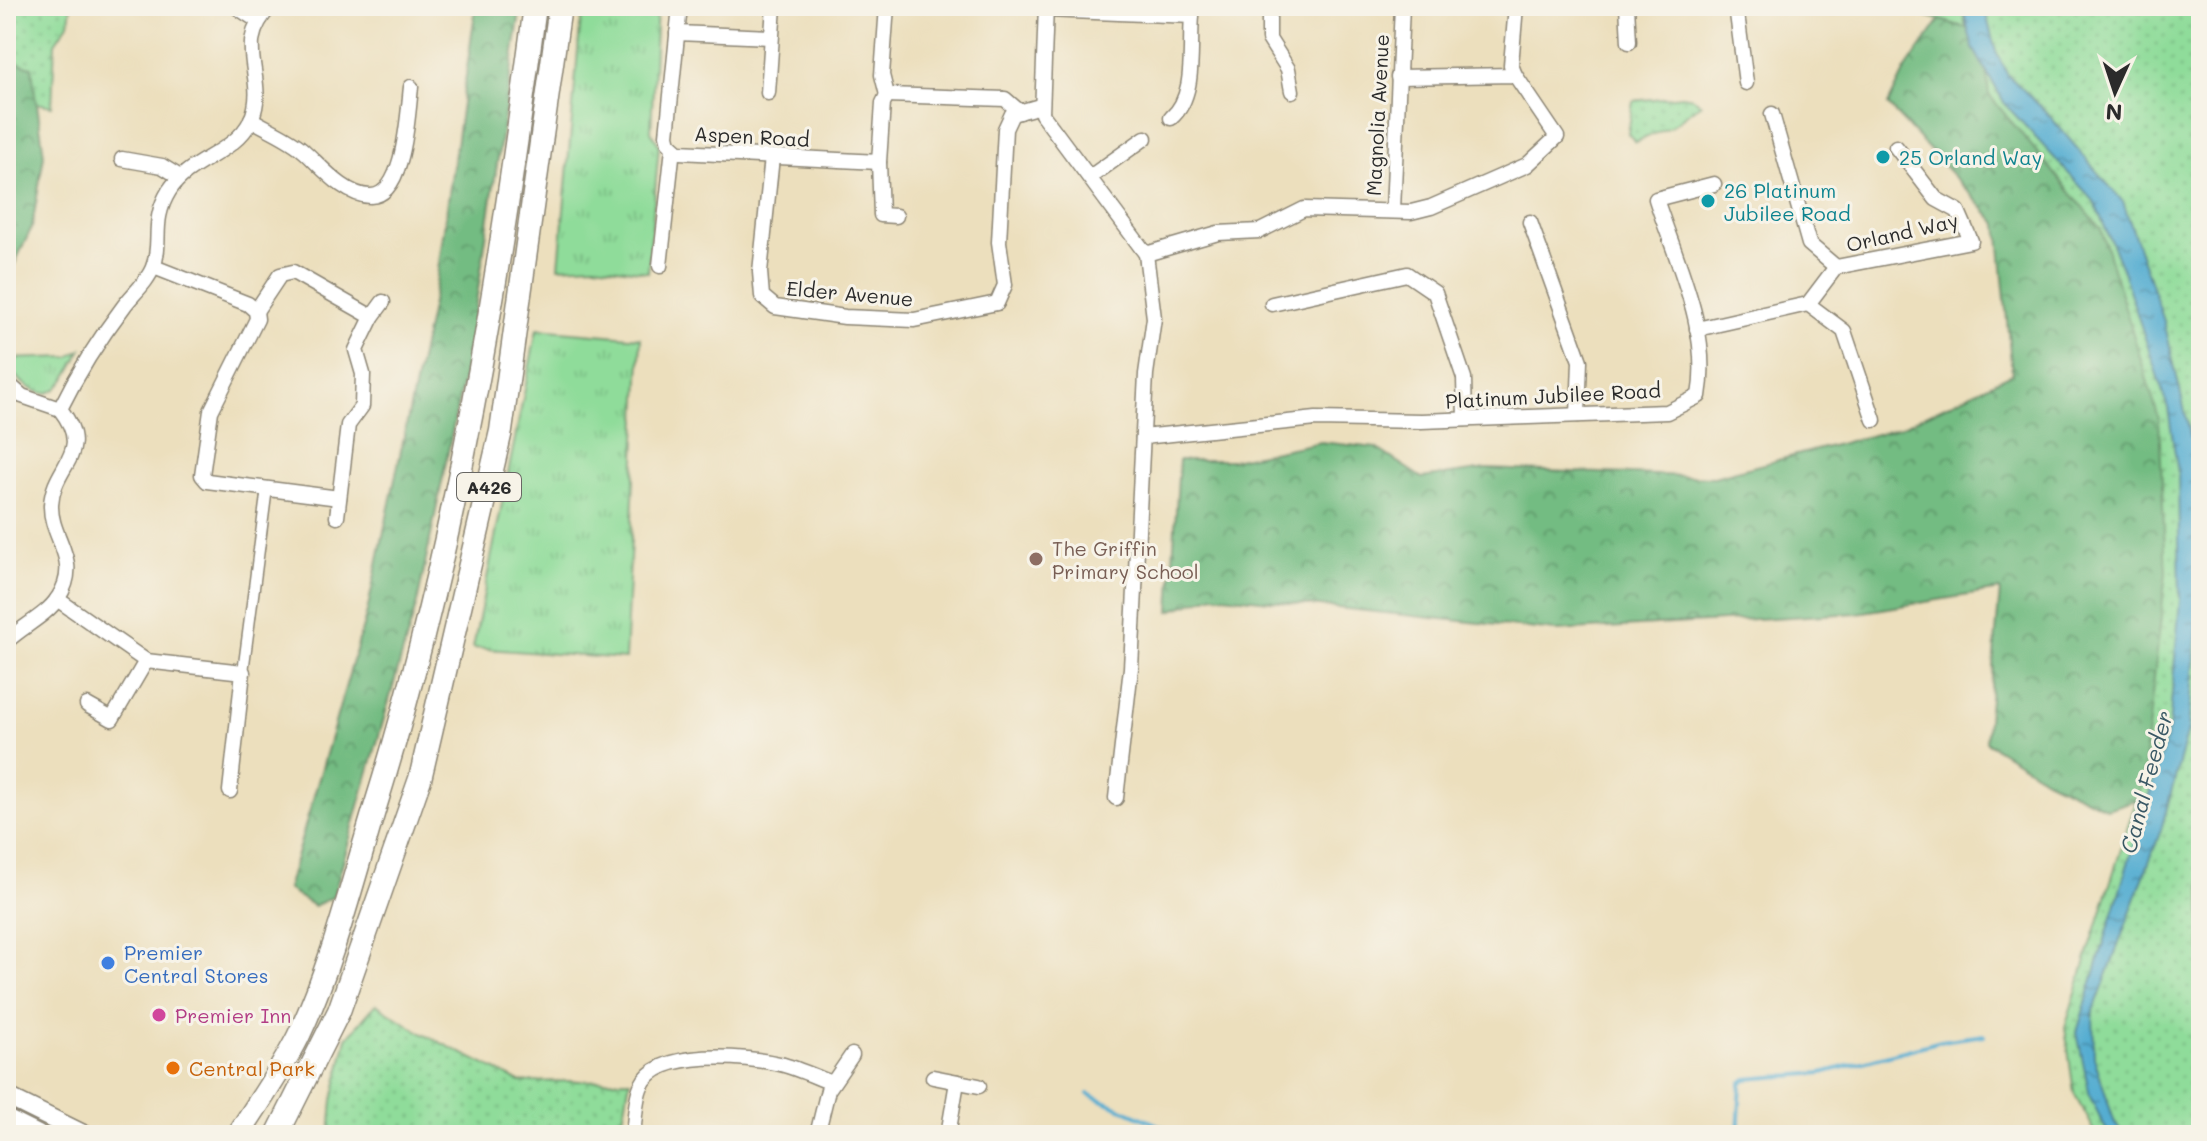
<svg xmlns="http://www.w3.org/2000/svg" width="2207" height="1141" font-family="Mali,sans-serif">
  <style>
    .grass { fill: url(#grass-tufts); stroke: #5d8462; stroke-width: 2 }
    .forest { fill: url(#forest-crowns); stroke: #4f7456; stroke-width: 2 }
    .park { fill: url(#park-dots); stroke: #5d8462; stroke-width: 2 }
    .water { fill: url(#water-ripples); stroke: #406c7e; stroke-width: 2 }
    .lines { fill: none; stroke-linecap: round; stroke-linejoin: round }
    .stream { stroke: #54add1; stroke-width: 4 }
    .pedestrian-casing { stroke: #8c8574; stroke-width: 13 }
    .minor-casing { stroke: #8c8574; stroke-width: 17 }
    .tertiary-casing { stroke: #8c8574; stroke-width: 21 }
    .trunk-casing { stroke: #8c8574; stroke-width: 25 }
    .pedestrian { stroke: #fff; stroke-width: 10 }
    .minor { stroke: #fff; stroke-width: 14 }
    .tertiary { stroke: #fff; stroke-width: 18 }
    .trunk { stroke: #fff; stroke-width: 22 }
    .culture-dot { fill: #0f9aa8; stroke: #f7f3e8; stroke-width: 3 }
    .education-dot { fill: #8d6e63; stroke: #f7f3e8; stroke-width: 3 }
    .shop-dot { fill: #3f7fe0; stroke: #f7f3e8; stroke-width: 3 }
    .hotel-dot { fill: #d1479c; stroke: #f7f3e8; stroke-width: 3 }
    .food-dot { fill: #e8710a; stroke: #f7f3e8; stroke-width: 3 }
    .labels { text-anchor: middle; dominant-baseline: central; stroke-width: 6; stroke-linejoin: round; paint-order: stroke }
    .shield { fill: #f7f3e8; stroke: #686764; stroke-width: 2 }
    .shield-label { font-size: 18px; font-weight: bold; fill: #2b2b2b }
    .street-label { font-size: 20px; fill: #2b2b2b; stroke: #f7f3e8 }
    .culture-label { font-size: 20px; fill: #0d838f; stroke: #f7f3e8; text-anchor: start }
    .education-label { font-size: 20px; fill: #785e54; stroke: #f7f3e8; text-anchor: start }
    .shop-label { font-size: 20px; fill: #366cbe; stroke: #f7f3e8; text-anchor: start }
    .hotel-label { font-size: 20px; fill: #b23c85; stroke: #f7f3e8; text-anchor: start }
    .food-label { font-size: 20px; fill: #c56008; stroke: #f7f3e8; text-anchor: start }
    .water-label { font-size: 22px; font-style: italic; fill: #395865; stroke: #f7f3e8 }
  </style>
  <defs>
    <pattern id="grass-tufts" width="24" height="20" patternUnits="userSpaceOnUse" patternTransform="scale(2)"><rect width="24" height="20" fill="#8fdc9a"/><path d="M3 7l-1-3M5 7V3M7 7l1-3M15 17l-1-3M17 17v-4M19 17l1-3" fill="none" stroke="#7cbd85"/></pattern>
    <pattern id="forest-crowns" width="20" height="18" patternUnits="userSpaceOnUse" patternTransform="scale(2)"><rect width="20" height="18" fill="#73bc82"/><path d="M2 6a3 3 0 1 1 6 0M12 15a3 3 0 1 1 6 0" fill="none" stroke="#5f996b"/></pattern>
    <pattern id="park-dots" width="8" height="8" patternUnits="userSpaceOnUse" patternTransform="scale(2)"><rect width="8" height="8" fill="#8fdc9a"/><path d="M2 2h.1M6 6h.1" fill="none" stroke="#7cbd85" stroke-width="1.8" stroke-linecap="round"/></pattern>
    <pattern id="water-ripples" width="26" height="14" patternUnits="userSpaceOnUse" patternTransform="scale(2)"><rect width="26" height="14" fill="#54add1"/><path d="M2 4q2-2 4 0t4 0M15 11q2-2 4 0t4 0" fill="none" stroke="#468daa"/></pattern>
  </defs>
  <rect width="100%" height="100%" fill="#f7f3e8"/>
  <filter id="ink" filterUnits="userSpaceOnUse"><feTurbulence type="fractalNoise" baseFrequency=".0125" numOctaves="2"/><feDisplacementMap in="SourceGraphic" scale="16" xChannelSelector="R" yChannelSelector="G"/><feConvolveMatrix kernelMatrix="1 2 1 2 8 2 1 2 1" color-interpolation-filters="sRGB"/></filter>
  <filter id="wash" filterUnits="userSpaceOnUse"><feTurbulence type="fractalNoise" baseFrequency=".006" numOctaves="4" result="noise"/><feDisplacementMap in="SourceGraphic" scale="32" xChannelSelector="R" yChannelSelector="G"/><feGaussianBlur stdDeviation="1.8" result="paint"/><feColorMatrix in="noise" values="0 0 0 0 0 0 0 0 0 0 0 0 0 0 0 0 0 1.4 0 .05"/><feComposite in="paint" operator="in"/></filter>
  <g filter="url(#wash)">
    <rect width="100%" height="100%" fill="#ecdfbd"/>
    <g class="grass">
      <polygon points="585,6 657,6 651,131 659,145 648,272 595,265 559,267 580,27"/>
      <polygon points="1894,6 1962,6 1966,28"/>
      <polygon points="537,329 641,338 625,659 473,648"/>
      <path d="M81,350C59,397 45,410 6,366V359L69,357Z"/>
    </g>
    <g class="forest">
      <polygon points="476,6 521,6 469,349 418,599 333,897 314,906 287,889 367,612 436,284"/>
      <polygon points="1940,20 2013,42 2201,115 2201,602 2165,791 2107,809 2046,779 1986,742 2000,590 1857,613 1556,631 1214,595 1170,611 1179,460 1232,460 1321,442 1376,448 1422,478 1486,469 1714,477 1899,428 2012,374 1998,224 1888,105 1905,70"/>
      <polygon points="6,59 32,67 44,155 32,227 6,282"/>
    </g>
    <g class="park">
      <polygon points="6,6 71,6 69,22 55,43 52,106 36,103 32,67 6,59"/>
      <polygon points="1973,6 2201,6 2201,1135 2097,1135 2074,1093 2065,1027 2142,782 2166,573 2159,419 2101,229 1989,95 1983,41"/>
      <polygon points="1682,96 1694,98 1701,104 1670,127 1636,142 1628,134 1633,101"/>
      <polygon points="376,1004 421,1033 520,1082 630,1080 620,1135 330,1135 333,1100 347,1038"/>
    </g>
    <polygon class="water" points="1962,6 1984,6 1996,52 2007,74 2047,113 2123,202 2164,321 2197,464 2200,595 2188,730 2161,830 2093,1013 2094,1057 2115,1124 2125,1135 2109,1135 2090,1097 2077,1032 2169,728 2180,599 2178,473 2168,408 2122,268 2094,201 2005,104 1973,48"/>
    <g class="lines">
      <g class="stream">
        <polyline points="1088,1094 1163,1127 1191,1135"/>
        <polyline points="1738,1135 1741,1083 1746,1079 1822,1073 1941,1041 1984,1035"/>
      </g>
    </g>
  </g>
  <g filter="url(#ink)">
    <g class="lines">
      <g class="pedestrian-casing">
        <polyline id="pedestrian" points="243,672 267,488"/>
      </g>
      <g class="minor-casing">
        <g id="minor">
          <polyline points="235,6 258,21"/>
          <polyline points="680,6 667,135 669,143 679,152 879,162 883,103 887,95"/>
          <polyline points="1046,6 1042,114 1146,254 1154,318 1146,374 1131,668 1116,798"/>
          <polyline points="1269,6 1269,39 1288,69 1292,91"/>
          <polyline points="1627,6 1629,42"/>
          <polyline points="1736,6 1746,83"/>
          <path d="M1046,10L1192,16C1189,49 1197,96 1171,118"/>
          <polyline points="677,33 771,37"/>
          <polyline points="1515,75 1511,65 1516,6"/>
          <polyline points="768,93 774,6"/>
          <polyline points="887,95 1005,99 1020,112"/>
          <polyline points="887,95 882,75 887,6"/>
          <polyline points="1772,114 1809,244 1836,267"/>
          <path d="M251,119C267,129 290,138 304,151C321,166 345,196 370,196C405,197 408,111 411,87"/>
          <polyline points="772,157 760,272 762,296 775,307 845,317 914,320 997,303 1005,285 999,242 1005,129 1012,114 1040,106"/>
          <polyline points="122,159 162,166 180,177"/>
          <polyline points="879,162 881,215 896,216"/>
          <polyline points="1090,177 1145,138"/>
          <polyline points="1393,210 1402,6"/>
          <polyline points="1530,222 1580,361 1578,415"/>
          <polyline points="1146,254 1218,233 1260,231 1304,209 1411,212 1431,207 1527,165 1557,137 1515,75 1398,77"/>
          <polyline points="660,266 673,148"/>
          <polyline points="154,267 248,304 256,311 257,319 211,411 202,475 207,481 339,498"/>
          <polyline points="1272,304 1407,274 1435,293 1464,378 1465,419"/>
          <polyline points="1808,304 1844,331 1874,420"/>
          <polyline points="256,311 280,275 293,272 372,317 383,302"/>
          <polyline points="1697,329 1808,304 1836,267 1971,241 1958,211 1936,199 1896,147"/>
          <path d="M6,382L22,396L60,409C95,454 53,464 51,505C50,539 83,560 58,598C46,616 21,627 6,642"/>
          <path d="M60,409C78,372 99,339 124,306C133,294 148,281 153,267C163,242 150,222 169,191C189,159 235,154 251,120C270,77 230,47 271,6"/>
          <path d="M1143,437L1316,419L1421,421L1667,412L1699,396C1711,330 1676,261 1656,199L1714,184"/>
          <polyline points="337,517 348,425 362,406 363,374 356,350 372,317"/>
          <polyline points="57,599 146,661 243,672 230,791"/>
          <polyline points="87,705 112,719 146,661"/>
          <polyline points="933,1077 979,1086"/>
          <path d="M633,1135C635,1120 635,1099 641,1086C659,1047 747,1057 780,1064C797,1068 816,1077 832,1083"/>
          <polyline points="817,1135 828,1090 852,1055"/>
          <polyline points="948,1135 957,1082"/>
        </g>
      </g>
      <g class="tertiary-casing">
        <g id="tertiary">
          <polyline points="6,1096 85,1135"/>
          <polyline points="6,1119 38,1135"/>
        </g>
      </g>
      <g class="trunk-casing">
        <g id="trunk">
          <path d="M238,1135C258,1103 281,1071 298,1037C333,963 353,879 377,801C457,543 500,274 535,6"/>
          <polyline points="277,1135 339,1011 420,779 501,431 560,6"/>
        </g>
      </g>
      <use href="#pedestrian" class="pedestrian"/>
      <use href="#minor" class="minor"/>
      <use href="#tertiary" class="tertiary"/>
      <use href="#trunk" class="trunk"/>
    </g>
  </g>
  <g class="culture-dot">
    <circle cx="1883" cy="157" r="8"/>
    <circle cx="1708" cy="201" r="8"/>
  </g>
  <circle class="education-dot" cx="1036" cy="559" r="8"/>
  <circle class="shop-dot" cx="108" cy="963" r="8"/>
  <circle class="hotel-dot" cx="159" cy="1015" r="8"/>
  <circle class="food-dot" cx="173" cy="1068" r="8"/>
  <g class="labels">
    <rect class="shield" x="457" y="473" width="64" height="28" rx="6"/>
    <g class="shield-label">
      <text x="489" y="487">A426</text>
    </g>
    <g class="street-label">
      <text transform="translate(1377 115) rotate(-87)">Magnolia Avenue</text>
      <text transform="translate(752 136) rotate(3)">Aspen Road</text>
      <text transform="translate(1902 232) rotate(-13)">Orland Way</text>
      <text transform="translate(850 293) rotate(5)">Elder Avenue</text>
      <text transform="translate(1553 395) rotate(-3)">Platinum Jubilee Road</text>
    </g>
    <g class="culture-label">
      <text x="1899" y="157">25 Orland Way</text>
      <text x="1724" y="190">26 Platinum<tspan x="1724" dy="23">Jubilee Road</tspan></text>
    </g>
    <g class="education-label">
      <text x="1052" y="548">The Griffin<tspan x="1052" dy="23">Primary School</tspan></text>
    </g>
    <g class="shop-label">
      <text x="124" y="952">Premier<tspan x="124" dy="23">Central Stores</tspan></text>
    </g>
    <g class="hotel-label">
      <text x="175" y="1015">Premier Inn</text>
    </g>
    <g class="food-label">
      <text x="189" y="1068">Central Park</text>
    </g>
    <g class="water-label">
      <text transform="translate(2146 782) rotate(-75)">Canal Feeder</text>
    </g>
  </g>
  <rect width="2207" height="1141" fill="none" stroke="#f7f3e8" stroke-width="32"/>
  <g transform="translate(2115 92) rotate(183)" stroke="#f7f3e8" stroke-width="6" paint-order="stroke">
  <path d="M0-6L14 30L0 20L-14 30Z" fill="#2b2b2b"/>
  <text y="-12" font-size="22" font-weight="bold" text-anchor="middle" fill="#2b2b2b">N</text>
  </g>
</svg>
